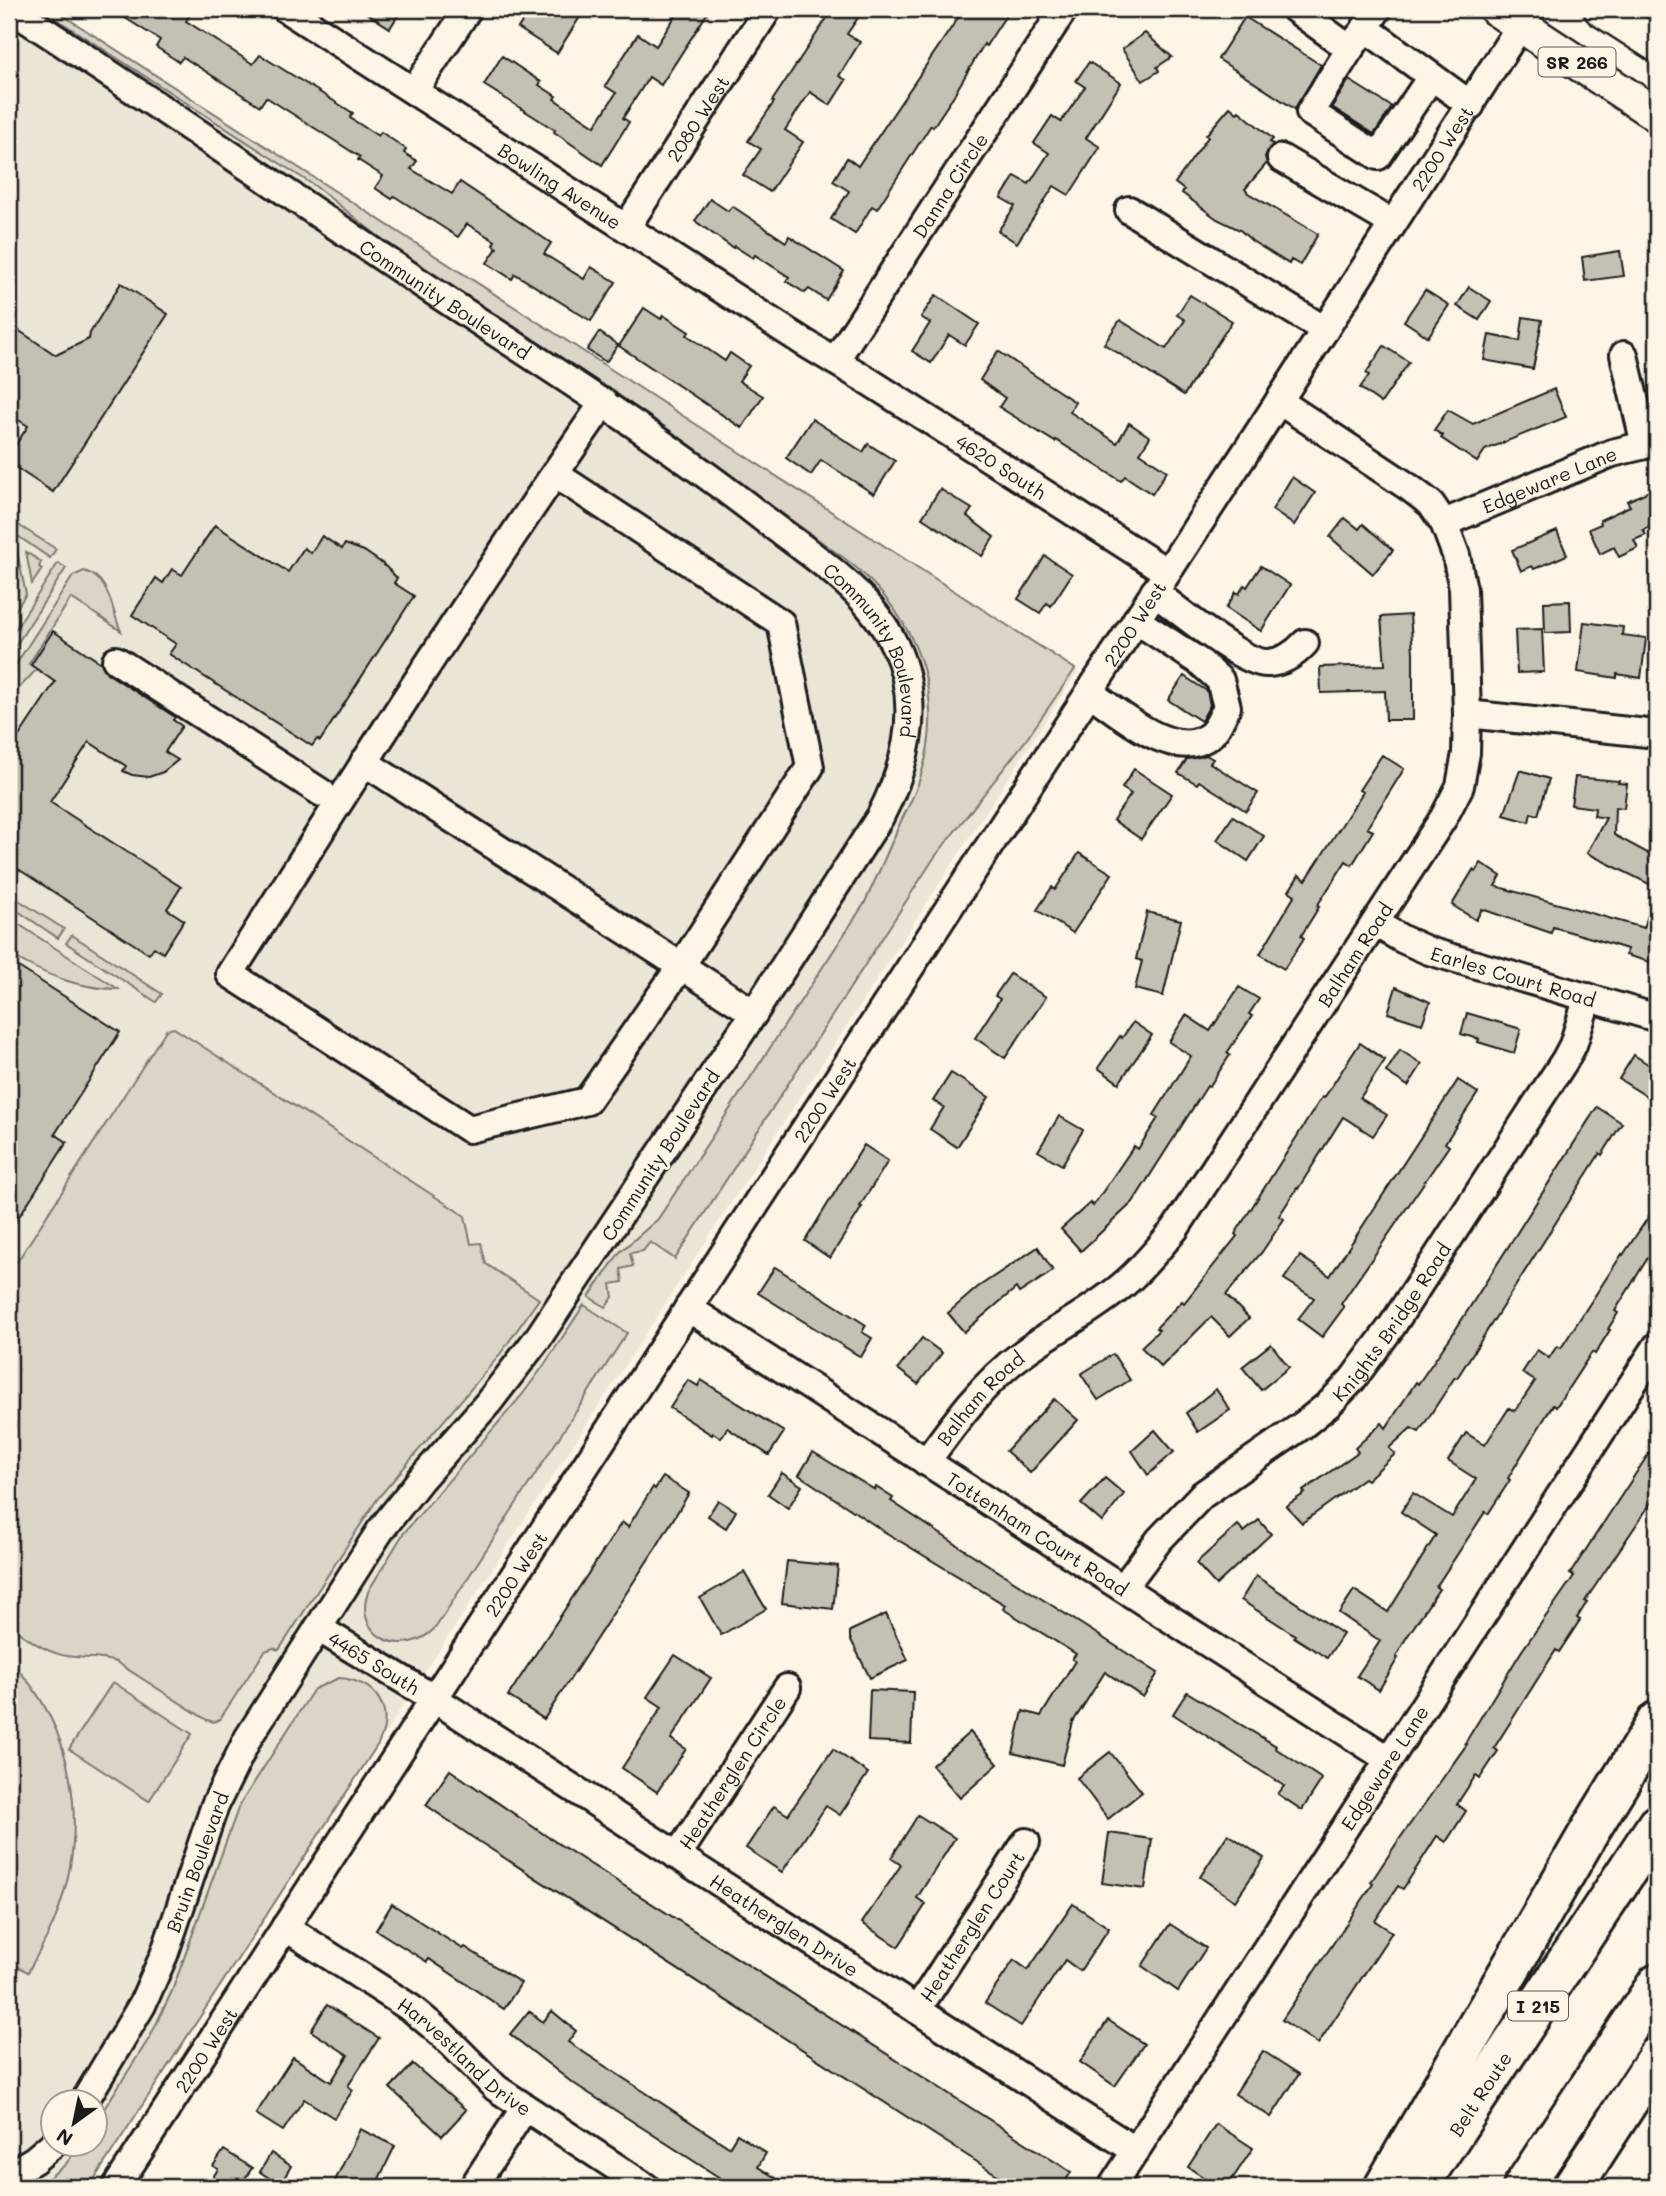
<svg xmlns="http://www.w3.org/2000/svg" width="1666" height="2196" font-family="Mali,sans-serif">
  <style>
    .built { fill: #ebe5d6; fill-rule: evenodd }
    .green { fill: #dbd5c8; stroke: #7c7872; stroke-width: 2 }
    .building { fill: #c4c0b3; stroke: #1c1c1c; stroke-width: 2 }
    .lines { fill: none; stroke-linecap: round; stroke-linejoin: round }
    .minor-casing { stroke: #1c1c1c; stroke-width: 32 }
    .major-casing { stroke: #1c1c1c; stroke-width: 38 }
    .highway-casing { stroke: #1c1c1c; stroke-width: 44 }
    .minor { stroke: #fcf5e5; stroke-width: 26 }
    .major { stroke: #fcf5e5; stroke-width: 33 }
    .highway { stroke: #fcf5e5; stroke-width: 38 }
    .labels { text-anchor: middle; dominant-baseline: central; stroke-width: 6; stroke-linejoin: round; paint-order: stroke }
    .shield { fill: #fcf5e5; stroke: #5f5d58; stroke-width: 2 }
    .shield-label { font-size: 18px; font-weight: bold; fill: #1c1c1c }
    .street-label { font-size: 19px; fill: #1c1c1c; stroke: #fcf5e5 }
  </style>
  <rect width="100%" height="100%" fill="#fcf5e5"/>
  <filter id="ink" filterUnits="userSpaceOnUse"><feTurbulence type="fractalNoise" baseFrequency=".0143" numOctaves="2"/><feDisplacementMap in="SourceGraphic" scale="14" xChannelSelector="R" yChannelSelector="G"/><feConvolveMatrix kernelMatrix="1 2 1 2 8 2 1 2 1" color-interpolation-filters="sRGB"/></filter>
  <g filter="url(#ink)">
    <path class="built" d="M9,9H55L1078,671L89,2187H9ZM52,2102H94V2144H52Z"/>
    <g class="green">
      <path d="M41,9H53L1075,669L1026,740L934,858L675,1259L650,1242L643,1251L630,1253L633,1266L621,1269L623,1282L611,1284L613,1297L606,1307L589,1297L620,1252L658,1219L864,904C877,877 889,849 901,821C908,807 916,793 920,778C948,695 916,618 852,564L616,393L402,255L315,186Z"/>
      <polygon points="9,519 56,549 50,558 9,530"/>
      <polygon points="9,542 16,547 26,594 9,620"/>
      <polygon points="26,552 41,562 39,567 42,569 32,584"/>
      <polygon points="58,563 66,568 9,656 9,639"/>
      <path d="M84,571C111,578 111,610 121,631L71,598L29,664L37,669L9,699V675L73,576Z"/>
      <polygon points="9,894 64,929 58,938 9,905"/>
      <path d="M9,918L118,989C78,989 43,974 9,954Z"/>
      <polygon points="72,935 162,994 156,1002 66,943"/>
      <path d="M174,1028L465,1216L471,1244L481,1243L486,1264L539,1299L498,1357L378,1498L279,1650L273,1648L265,1651L220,1719L214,1722L207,1720L116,1662C100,1656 84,1659 67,1656C45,1653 27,1637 9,1626V1265L17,1262L166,1030Z"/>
      <path d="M584,1305L627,1333L436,1627C404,1662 350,1635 369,1590L403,1534L522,1395L542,1368Z"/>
      <path d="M9,1660C76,1726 89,1828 57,1914C50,1934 38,1953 28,1972L9,1961Z"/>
      <path d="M339,1678C377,1681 395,1710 378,1744L89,2187H37L65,2165L81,2144H94L95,2123L150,2037L172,1991L239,1806L314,1689Z"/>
      <polygon points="113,1682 192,1734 149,1801 69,1749"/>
    </g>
    <g class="building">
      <polygon points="111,9 194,9 186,21 253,64 260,55 353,113 350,118 378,136 381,132 406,149 404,153 417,161 411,169 452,194 460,182 551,243 544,254 584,279 591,267 616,282 591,321 515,274 512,279 487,263 497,248 493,245 495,241 467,224 458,237 394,196 392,199 375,188 383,176 358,160 360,157 266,97 260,106 183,57 179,62 156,47 160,40"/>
      <polygon points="360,9 402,9 390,28"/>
      <polygon points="531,9 585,9 557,53 518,28"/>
      <polygon points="680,9 710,9 661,85 649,77 623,118 629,122 602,165 554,132 555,130 484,85 502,56 541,82 539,85 556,96 554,99 595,126 616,93 605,86 638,34 656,46"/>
      <polygon points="833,9 864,9 847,34 860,42 839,76 846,80 830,105 810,92 785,130 803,142 770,192 743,175 761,149 748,141 774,102 772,101"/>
      <polygon points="964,9 1010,9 986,46 984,44 951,100 933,127 931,125 877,209 872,206 855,234 831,219 849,191 833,181 847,158 858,166"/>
      <polygon points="1245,17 1321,65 1295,109 1218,59"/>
      <polygon points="1145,33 1172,57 1157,67 1159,71 1143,81 1122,49"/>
      <polygon points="1089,62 1121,83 1086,138 1100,147 1069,195 1054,186 1017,243 998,231 1015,206 1001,198 1015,176 1029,184 1049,153 1034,143 1052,116 1061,122 1085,87 1076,81"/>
      <polygon points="1349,80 1392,107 1374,134 1332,107"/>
      <polygon points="1230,107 1237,113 1239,111 1273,139 1270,142 1273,144 1268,150 1265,157 1267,163 1245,189 1248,193 1318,234 1300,265 1291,260 1289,264 1252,241 1240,230 1217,219 1182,193 1184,190 1175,183 1208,137 1206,135"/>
      <polygon points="710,199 728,211 732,206 786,242 789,236 844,271 826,300 809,289 805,293 786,281 789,277 755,255 753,258 734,246 733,248 695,221"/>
      <polygon points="1620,251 1624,276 1585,281 1582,257"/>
      <polygon points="121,283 168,314 53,492 9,463 9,455 28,426 9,414 9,324 56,355 89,339 90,333"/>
      <polygon points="1469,287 1491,301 1479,320 1457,306"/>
      <polygon points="1425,290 1449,305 1428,337 1404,321"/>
      <polygon points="936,295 979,324 965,345 949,335 931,363 912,351 930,323 921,317"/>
      <polygon points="1190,295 1232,321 1184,395 1104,344 1120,320 1166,349 1185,320 1177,315"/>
      <polygon points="644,308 661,319 663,315 689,332 687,335 725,361 730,353 749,366 739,381 763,396 742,428 619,346"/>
      <polygon points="1523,317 1542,320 1533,369 1484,360 1489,335 1520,341"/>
      <polygon points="599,332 618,345 606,362 587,350"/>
      <polygon points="1384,346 1409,362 1381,403 1360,388 1369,375 1366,373"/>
      <polygon points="998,351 1075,402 1070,412 1117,443 1129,423 1150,437 1140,453 1167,471 1152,494 1125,476 1121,481 1056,440 1055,442 999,407 1005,398 980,380"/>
      <polygon points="1554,389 1566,417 1485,450 1477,462 1441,438 1443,436 1434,430 1448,410 1473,424"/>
      <polygon points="812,419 863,452 868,444 895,461 874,494 821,460 811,475 786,458"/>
      <polygon points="1292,477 1315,493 1294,525 1272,510"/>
      <polygon points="940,489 972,509 967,516 994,537 982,556 922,518"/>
      <polygon points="1649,491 1657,509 1657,523 1643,530 1646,535 1634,540 1638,548 1619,557 1614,547 1600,554 1589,529 1601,524 1600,520 1630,506 1627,501"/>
      <polygon points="1345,518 1359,529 1363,524 1393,550 1373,574 1330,537"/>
      <polygon points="215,525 288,572 304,548 311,553 322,536 342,549 345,544 364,551 383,564 397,578 394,583 414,596 320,741 317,739 312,746 169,654 176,644 132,615 156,578 163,583 172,569 182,575"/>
      <polygon points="1557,531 1567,555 1534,569 1532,566 1521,571 1512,550"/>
      <polygon points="1045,556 1072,574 1051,606 1047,603 1040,613 1018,599"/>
      <polygon points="1261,566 1290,585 1261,631 1226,608 1236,592 1239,594 1244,585 1247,587"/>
      <polygon points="1570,601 1571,632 1545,633 1544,602"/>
      <polygon points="1410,615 1413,652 1413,720 1386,720 1385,691 1321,693 1320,667 1385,665 1381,617"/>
      <polygon points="1584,622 1623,627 1622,635 1646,638 1641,678 1617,674 1617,678 1578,672"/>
      <polygon points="1542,629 1544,672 1517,673 1515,630"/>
      <polygon points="53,631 101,663 107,673 175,717 173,720 182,726 165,752 178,760 163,772 149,777 132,775 123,771 126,766 89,742 50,802 181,887 167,909 184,920 163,953 154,947 149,954 9,863 9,751 55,682 31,665"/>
      <polygon points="1184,676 1207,691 1210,705 1201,721 1168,700"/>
      <polygon points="1206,755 1213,759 1210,763 1258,793 1246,811 1199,781 1197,784 1178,773 1187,759"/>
      <polygon points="1382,755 1404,769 1367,828 1373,831 1352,865 1346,861 1317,906 1319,907 1301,936 1304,938 1284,969 1260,954 1295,895 1289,891 1299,875 1306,880 1315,866 1363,792 1359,790"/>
      <polygon points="1134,769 1172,794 1141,839 1113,820 1131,794 1122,788"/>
      <polygon points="1520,770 1549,779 1538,815 1531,813 1529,822 1504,815"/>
      <polygon points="1575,777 1619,781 1618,783 1627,784 1624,808 1615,807 1614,835 1657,858 1657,871 1651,885 1587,853 1606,818 1594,816 1595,808 1571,805"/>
      <polygon points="1233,816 1264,836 1248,861 1217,840"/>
      <polygon points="1079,853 1112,874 1073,933 1037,910 1052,887 1055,890"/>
      <polygon points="1481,863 1501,876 1495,886 1644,928 1653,898 1657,898 1657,964 1626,955 1627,949 1595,939 1553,927 1551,933 1482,909 1476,920 1452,905 1473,870 1476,872"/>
      <polygon points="1147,912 1181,920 1163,996 1135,989 1142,961 1136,959"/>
      <polygon points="9,961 120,1032 55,1134 67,1142 9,1232"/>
      <polygon points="1010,974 1046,997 1005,1058 975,1038 1000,999 995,996"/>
      <polygon points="1239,987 1259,999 1249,1014 1252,1016 1227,1053 1230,1055 1209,1087 1207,1086 1133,1202 1081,1251 1061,1229 1090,1203 1093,1206 1134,1146 1138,1149 1158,1118 1154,1115 1191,1056 1169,1042 1186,1015 1210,1031"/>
      <polygon points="1396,987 1430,1002 1422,1024 1388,1013"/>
      <polygon points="1467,1013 1521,1029 1514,1053 1478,1042 1479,1039 1461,1034"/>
      <polygon points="1133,1022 1152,1035 1119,1083 1098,1068 1120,1036 1122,1038"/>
      <polygon points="1360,1043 1385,1060 1360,1098 1387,1115 1373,1136 1343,1117 1298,1189 1297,1188 1279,1216 1284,1219 1262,1252 1226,1295 1249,1318 1230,1336 1211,1317 1161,1367 1141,1347 1159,1330 1156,1328 1182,1301 1184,1303 1237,1236 1235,1234 1322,1097 1324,1098"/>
      <polygon points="1400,1050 1422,1064 1408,1086 1386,1072"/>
      <polygon points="1634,1055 1657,1070 1657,1089 1651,1099 1619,1079"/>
      <polygon points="951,1073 989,1097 957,1147 930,1129 944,1107 933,1101"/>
      <polygon points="1458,1080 1478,1093 1445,1143 1449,1146 1341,1304 1344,1307 1322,1337 1298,1319 1314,1298 1284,1279 1300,1256 1330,1276"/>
      <polygon points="1597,1107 1622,1123 1602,1155 1600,1153 1457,1378 1455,1377 1419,1432 1411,1428 1389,1448 1395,1454 1367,1480 1364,1478 1302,1523 1286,1506 1305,1493 1303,1491 1358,1452 1355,1448 1382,1423 1386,1428 1416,1382 1418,1384 1454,1332"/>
      <polygon points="1059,1116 1083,1130 1062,1165 1038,1151"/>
      <polygon points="864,1145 888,1161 860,1206 862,1207 830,1258 805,1241"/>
      <polygon points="1657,1204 1657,1243 1615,1311 1618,1313 1608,1329 1610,1330 1595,1354 1592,1352 1556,1407 1553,1405 1528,1445 1508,1478 1510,1480 1488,1514 1485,1512 1436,1587 1439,1589 1405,1640 1396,1657 1398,1658 1379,1690 1357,1676 1380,1641 1339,1613 1354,1590 1388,1612 1436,1535 1401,1512 1413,1493 1452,1517 1476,1479 1448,1461 1466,1433 1485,1445 1509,1408 1515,1411 1535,1381 1522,1373 1537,1350 1549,1358 1557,1346 1561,1348 1622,1254 1623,1255"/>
      <polygon points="1038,1247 1053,1271 1019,1293 1016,1288 964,1332 948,1313 978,1287"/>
      <polygon points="775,1267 866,1325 862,1332 872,1338 861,1357 758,1293"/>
      <polygon points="922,1338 942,1353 918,1384 898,1369"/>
      <polygon points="1271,1344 1289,1367 1261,1390 1242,1367"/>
      <polygon points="1113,1354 1130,1380 1098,1400 1081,1374"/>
      <polygon points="688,1380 698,1386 701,1380 784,1432 769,1455 727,1428 721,1438 713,1433 712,1435 670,1408"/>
      <polygon points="1216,1389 1230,1410 1198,1432 1186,1413"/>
      <polygon points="1054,1399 1078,1420 1030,1473 1006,1451"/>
      <polygon points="1155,1430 1174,1452 1148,1475 1132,1451"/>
      <polygon points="1657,1441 1657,1494 1585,1601 1587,1602 1577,1618 1580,1620 1559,1652 1556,1650 1494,1748 1498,1751 1480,1778 1476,1775 1457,1804 1466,1811 1446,1842 1437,1836 1403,1889 1398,1886 1375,1921 1392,1932 1318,2044 1282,2020 1373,1884 1371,1882 1398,1841 1467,1744 1465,1743 1521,1652 1574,1576 1570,1574"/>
      <polygon points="813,1452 875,1490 876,1487 893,1498 891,1501 954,1543 1158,1673 1143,1697 1105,1672 1073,1722 1062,1765 1013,1753 1023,1711 1041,1716 1075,1661 1072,1659 1076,1654 1003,1609 1005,1605 885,1532 799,1475"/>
      <polygon points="782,1473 802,1486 788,1508 768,1494"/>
      <polygon points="663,1477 689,1493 657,1546 544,1719 508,1696 622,1522 628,1527 653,1487 655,1489"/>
      <polygon points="1105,1478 1124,1494 1102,1522 1081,1504"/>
      <polygon points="718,1500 736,1511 726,1528 708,1516"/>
      <polygon points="1259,1520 1271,1534 1216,1585 1196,1563 1238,1525 1244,1532"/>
      <polygon points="787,1561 838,1566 833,1609 782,1603"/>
      <polygon points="744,1572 766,1609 721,1635 700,1598"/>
      <polygon points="1256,1576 1343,1634 1327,1658 1294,1637 1295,1635 1241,1600"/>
      <polygon points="886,1614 908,1660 870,1678 850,1638 850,1631"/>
      <polygon points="675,1655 711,1678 671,1739 686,1749 657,1792 622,1768 662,1707 647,1697"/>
      <polygon points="870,1690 913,1692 911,1743 868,1741"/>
      <polygon points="1187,1692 1276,1746 1275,1748 1322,1779 1302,1810 1278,1794 1284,1786 1173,1714"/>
      <polygon points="970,1732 998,1764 960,1798 932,1765"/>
      <polygon points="833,1749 868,1773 840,1815 826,1806 782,1872 746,1848 774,1806 788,1815"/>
      <polygon points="1110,1752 1142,1792 1108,1819 1077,1778"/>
      <polygon points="450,1770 548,1837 1071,2172 1062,2187 1018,2187 1002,2178 472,1837 426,1805"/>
      <polygon points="918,1815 955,1838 917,1898 926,1904 898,1947 862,1923 901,1865 891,1858"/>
      <polygon points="1109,1833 1152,1839 1145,1889 1102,1883"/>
      <polygon points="1228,1834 1264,1858 1235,1901 1200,1877"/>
      <polygon points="392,1904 463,1949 465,1947 521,1983 504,2009 429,1959 427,1962 376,1930"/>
      <polygon points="1073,1904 1109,1928 1080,1971 1065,1960 1021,2026 985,2003 1014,1960 1028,1970"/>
      <polygon points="1170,1924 1206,1948 1178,1991 1142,1966"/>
      <polygon points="327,2005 379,2038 348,2086 353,2090 334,2118 304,2099 283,2131 256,2114 293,2057 331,2082 348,2055 311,2031"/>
      <polygon points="529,2011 543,2022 552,2011 576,2031 568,2042 729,2147 737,2134 766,2153 758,2167 790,2187 734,2187 570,2081 510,2034"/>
      <polygon points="1108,2020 1144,2044 1115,2086 1080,2062"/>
      <polygon points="1263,2051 1299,2074 1271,2117 1235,2094"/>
      <polygon points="413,2064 466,2110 442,2136 390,2088"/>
      <polygon points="1216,2124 1253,2148 1227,2187 1218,2187 1188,2167"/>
      <polygon points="360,2129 395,2146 375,2187 332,2187"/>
      <polygon points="224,2150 252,2168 239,2187 225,2187 212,2179 218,2169 213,2166"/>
      <polygon points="271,2153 291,2166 280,2185 260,2172"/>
    </g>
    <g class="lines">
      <g class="minor-casing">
        <g id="minor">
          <path id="s1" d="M11,9C125,83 238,160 351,236C490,332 635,417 768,522C814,557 869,591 895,646C922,703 908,763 880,817L754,1013L538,1338L488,1403L420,1480L380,1531L248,1738L215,1805L164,1955L142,2005L84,2102"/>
          <path id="s2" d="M286,9L805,343L870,382L1167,572"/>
          <polyline points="1295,9 1350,49 1360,35"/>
          <polyline points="1378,9 1365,28 1471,105"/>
          <polyline points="1350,49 1310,112 1378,156 1431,77"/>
          <polyline points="414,91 468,9"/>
          <polyline points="1281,158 1392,223"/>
          <polyline points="1129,210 1325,330"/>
          <path id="s3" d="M626,228L768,9"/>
          <polyline points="1624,355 1645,445"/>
          <path id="s4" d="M835,361L1064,9"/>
          <path d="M555,474L781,623L810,767L681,966L587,1101L469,1129L230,974C352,781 474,589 604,402"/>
          <path id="s5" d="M1444,523L1612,453L1645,445L1657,444"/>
          <path d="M1154,592C1177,609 1244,665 1268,663C1284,662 1295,654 1305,643"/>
          <polyline points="116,660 322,793"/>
          <path d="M1090,693C1119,712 1175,764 1210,735C1217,730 1222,716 1227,707L1220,680L1201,663L1136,620"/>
          <polyline points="1467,714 1657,734"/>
          <polyline points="364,762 754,1013"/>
          <path id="s6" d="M1375,923L1402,939L1429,951L1657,1018"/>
          <path id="s7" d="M688,1308L1388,1759"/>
          <path id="s8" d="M926,1462C955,1422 983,1383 1022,1354C1055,1329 1093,1311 1124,1284C1143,1268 1159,1248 1175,1229L1444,817L1460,786L1466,753L1467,714L1463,589L1456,555L1444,523L1431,504L1410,488L1279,401"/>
          <path id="s9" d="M1123,1588L1159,1540L1202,1495L1303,1425L1329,1404L1352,1380L1392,1326L1565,1060L1573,1045L1588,997"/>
          <path id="s10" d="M318,1628L433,1698L1136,2151"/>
          <path id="s11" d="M677,1856L787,1688"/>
          <path id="s12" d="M285,1927L412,2009L442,2034L496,2088L646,2187"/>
          <path id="s13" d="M917,2010L1026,1842"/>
          <polyline points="9,2175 34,2160 53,2144"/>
          <path id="s14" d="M116,2187L1279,401L1531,9"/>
          <polyline points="473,2187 524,2109"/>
          <path id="s15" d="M1112,2187L1657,1346"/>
        </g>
      </g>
      <g class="major-casing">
        <g id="major">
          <polyline points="1496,9 1657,115"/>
          <polyline points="1601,9 1657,45"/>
        </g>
      </g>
      <g class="highway-casing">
        <g id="highway">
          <polyline points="1384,2187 1591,1829 1657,1721"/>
          <path id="s16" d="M1418,2187L1657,1825"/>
          <polyline points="1523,2187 1657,1984"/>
          <polyline points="1573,2187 1657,2057"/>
        </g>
      </g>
      <use href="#minor" class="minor"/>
      <use href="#major" class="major"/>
      <use href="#highway" class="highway"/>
    </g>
  </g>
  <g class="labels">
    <g class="shield">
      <rect x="1538.5" y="47.5" width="77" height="29" rx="5"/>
      <rect x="1508" y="1991.5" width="60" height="29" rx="5"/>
    </g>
    <g class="shield-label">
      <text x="1577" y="62">SR 266</text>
      <text x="1538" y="2006">I 215</text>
    </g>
    <g class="street-label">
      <text stroke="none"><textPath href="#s3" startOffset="131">2080 West</textPath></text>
      <text stroke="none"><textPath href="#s14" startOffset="2432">2200 West</textPath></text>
      <text stroke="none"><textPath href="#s2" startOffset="326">Bowling Avenue</textPath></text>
      <text stroke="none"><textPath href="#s4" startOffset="210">Danna Circle</textPath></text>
      <text stroke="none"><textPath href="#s1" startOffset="522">Community Boulevard</textPath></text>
      <text stroke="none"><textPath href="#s2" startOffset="849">4620 South</textPath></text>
      <text stroke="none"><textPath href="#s5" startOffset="114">Edgeware Lane</textPath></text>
      <text stroke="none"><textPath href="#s14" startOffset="1866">2200 West</textPath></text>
      <text stroke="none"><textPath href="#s1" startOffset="1088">Community Boulevard</textPath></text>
      <text stroke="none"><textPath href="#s8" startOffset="672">Balham Road</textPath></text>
      <text stroke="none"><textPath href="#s6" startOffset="149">Earles Court Road</textPath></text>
      <text stroke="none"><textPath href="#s14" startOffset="1298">2200 West</textPath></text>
      <text transform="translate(660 1155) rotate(-57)">Community Boulevard</text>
      <text stroke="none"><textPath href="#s9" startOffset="382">Knights Bridge Road</textPath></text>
      <text stroke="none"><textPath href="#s8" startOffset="84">Balham Road</textPath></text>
      <text stroke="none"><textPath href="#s7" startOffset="416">Tottenham Court Road</textPath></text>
      <text stroke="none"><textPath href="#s14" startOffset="732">2200 West</textPath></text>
      <text stroke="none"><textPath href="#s10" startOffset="66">4465 South</textPath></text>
      <text stroke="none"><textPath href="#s15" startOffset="500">Edgeware Lane</textPath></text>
      <text stroke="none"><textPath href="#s11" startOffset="100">Heatherglen Circle</textPath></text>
      <text transform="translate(197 1862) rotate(-70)">Bruin Boulevard</text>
      <text stroke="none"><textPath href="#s10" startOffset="553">Heatherglen Drive</textPath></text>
      <text stroke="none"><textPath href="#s13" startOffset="100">Heatherglen Court</textPath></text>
      <text stroke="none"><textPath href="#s14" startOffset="164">2200 West</textPath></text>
      <text stroke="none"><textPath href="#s12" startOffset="222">Harvestland Drive</textPath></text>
      <text stroke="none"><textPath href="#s16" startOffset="112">Belt Route</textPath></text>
    </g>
  </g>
  <rect width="1666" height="2196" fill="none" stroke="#fcf5e5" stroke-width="35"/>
  <rect x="18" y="18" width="1631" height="2161" fill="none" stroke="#1c1c1c" stroke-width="2.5" filter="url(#ink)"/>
  <g transform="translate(74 2123) rotate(213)"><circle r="33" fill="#fcf5e5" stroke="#a29e95" stroke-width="2"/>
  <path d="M0-5L12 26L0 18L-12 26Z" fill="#1c1c1c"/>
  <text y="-10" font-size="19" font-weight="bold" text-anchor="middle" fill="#1c1c1c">N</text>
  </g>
</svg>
